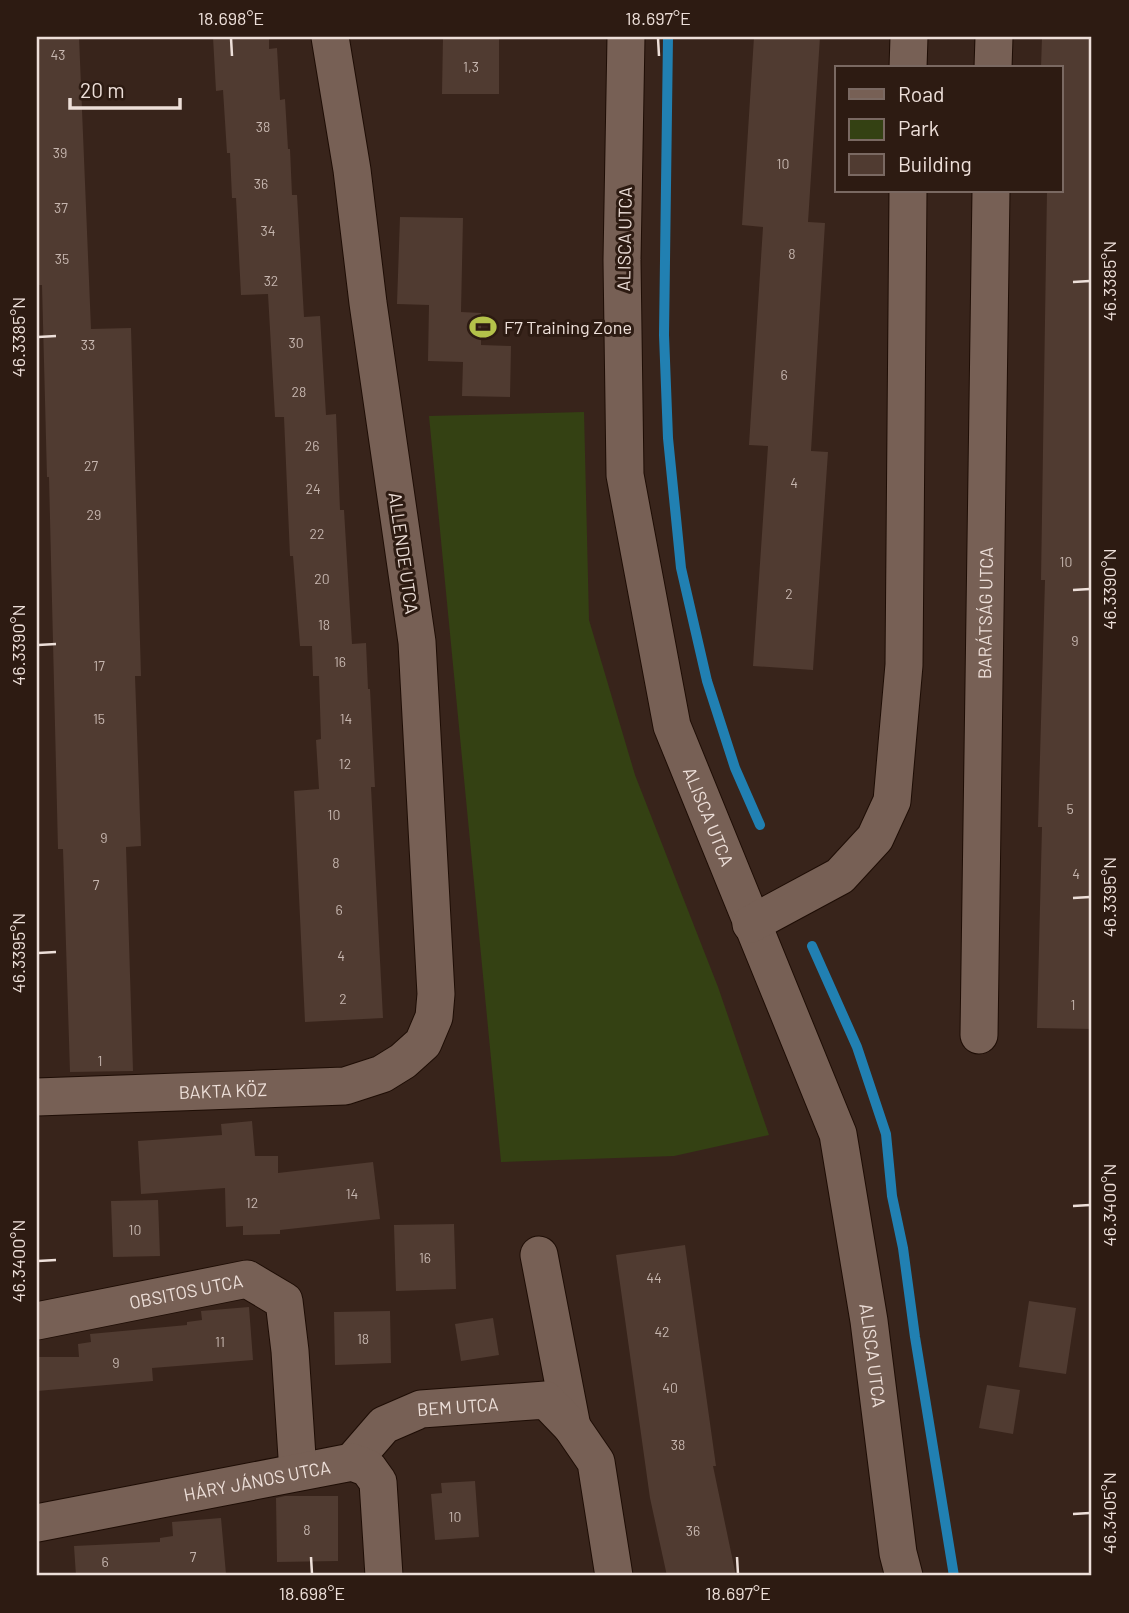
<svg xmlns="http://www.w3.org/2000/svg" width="1129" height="1613" font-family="Barlow,sans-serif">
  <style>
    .green { fill: #344113 }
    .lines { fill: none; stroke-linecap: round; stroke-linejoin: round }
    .stream { stroke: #2180b2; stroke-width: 10 }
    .building { fill: #503b31 }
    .minor-casing { stroke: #1e0d05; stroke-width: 39 }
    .minor { stroke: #776055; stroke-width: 37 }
    .ticks { fill: none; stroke: #eddfd9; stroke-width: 2.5 }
    .labels { text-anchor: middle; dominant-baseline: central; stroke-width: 6; stroke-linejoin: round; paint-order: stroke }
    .number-label { font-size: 14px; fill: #c6b6af }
    .street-label { font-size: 18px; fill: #eddfd9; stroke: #2d1b12 }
    .poi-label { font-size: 18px; fill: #eddfd9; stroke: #2d1b12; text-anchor: start }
    .neatline { fill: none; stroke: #eddfd9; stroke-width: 2.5 }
    .ticks-label { font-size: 18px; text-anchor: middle; fill: #eddfd9 }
  </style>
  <rect width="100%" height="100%" fill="#38241b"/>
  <polygon class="green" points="584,412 589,620 635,775 718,987 769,1135 674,1156 501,1162 429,416"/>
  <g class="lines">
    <g class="stream">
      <polyline points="668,37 664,335 668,438 681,568 707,681 735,768 760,825"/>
      <polyline points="812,946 857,1047 886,1134 892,1196 903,1248 915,1337 954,1576"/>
    </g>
  </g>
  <g class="building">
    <polygon points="37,37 79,37 91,329 131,328 141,676 135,676 141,846 126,847 133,1071 70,1072 63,849 58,849 49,477 47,477 42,285 37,285"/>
    <polygon points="213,37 269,37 269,49 277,48 280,100 285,99 288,149 290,149 292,195 297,195 304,317 320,316 326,415 336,414 340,510 344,510 352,644 366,643 368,689 370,689 375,787 371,787 383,1018 305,1022 294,791 319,789 316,740 321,739 319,676 313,676 312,646 300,646 293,556 290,556 284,417 275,417 268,294 241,295 236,198 232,198 230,153 227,153 223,90 216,91"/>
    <polygon points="443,37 499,37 499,94 442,94"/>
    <polygon points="754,37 820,37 808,222 825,223 811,451 828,452 813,670 753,666 768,446 749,445 763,227 742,225"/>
    <polygon points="1042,37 1092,37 1092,1029 1037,1028 1042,827 1038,827 1045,580 1041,580 1047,191 1061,191 1061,68 1041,68"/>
    <polygon points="400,217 463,218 461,312 481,313 481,345 511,346 510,397 462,396 463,362 428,361 429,305 397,304"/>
    <polygon points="252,1121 255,1156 278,1156 278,1173 373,1162 380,1219 280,1230 280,1234 243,1235 243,1226 226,1227 225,1188 141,1194 138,1141 222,1135 221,1124"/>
    <polygon points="158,1200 160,1256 113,1257 111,1201"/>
    <polygon points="454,1224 456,1289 396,1291 394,1225"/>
    <polygon points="685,1245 716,1466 713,1466 736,1576 667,1576 650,1498 616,1255"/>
    <polygon points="1029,1301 1076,1308 1066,1374 1019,1367"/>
    <polygon points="249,1307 253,1360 152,1368 153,1381 37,1391 37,1357 79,1357 78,1344 91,1342 90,1334 187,1325 187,1322 202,1320 201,1311"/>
    <polygon points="390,1311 391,1363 335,1365 334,1312"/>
    <polygon points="493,1318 499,1355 461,1361 455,1324"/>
    <polygon points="987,1385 1020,1390 1013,1434 979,1428"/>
    <polygon points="475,1481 479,1537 435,1540 431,1494 442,1493 441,1483"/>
    <polygon points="285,1496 338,1496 338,1561 277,1562 276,1498"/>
    <polygon points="221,1518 226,1574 201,1576 76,1576 74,1546 160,1542 160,1538 173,1536 172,1522"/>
  </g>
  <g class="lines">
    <g class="minor-casing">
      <g id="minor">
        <path id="s1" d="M626,37L622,260L625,475L672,726L838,1134L869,1321L898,1553L904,1576"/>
        <polyline points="908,68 909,37"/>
        <polyline points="993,68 994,37"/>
        <polyline points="751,924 840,876 875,838 892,801 904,665 908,191"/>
        <path id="s2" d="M979,1035L991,191"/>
        <path id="s3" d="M37,1097L345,1086L382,1074L403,1061L423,1043L434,1017L436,994L417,642L368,303L352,170L330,37"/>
        <polyline points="539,1255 572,1427"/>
        <path id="s4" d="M37,1321L247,1279L284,1301L290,1351L298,1472"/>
        <path id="s5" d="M352,1462L384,1425L421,1409L546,1400L572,1427L596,1462L614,1576"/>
        <path id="s6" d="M37,1523L352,1462L368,1468L378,1482L384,1576"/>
      </g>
    </g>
    <use href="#minor" class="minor"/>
  </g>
  <path class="ticks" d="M231,38L232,56M658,38L659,56M1073,282L1090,281M38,337L56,336M1073,590L1090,589M38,645L56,644M1073,898L1090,897M38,953L56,952M1073,1206L1090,1205M38,1261L56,1260M1073,1514L1090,1513M311,1557L312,1574M737,1557L738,1574"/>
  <defs>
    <g id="stadium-bare" transform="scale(2.1)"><path d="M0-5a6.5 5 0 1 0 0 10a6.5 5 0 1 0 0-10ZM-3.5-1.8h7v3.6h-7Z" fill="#b4c24a" stroke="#2d1b12" stroke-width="2.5" paint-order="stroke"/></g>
  </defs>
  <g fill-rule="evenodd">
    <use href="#stadium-bare" x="483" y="327"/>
  </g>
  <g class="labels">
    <g class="number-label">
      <text x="58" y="54">43</text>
      <text x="471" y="66">1,3</text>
      <text x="263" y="126">38</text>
      <text x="60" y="152">39</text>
      <text x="783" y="163">10</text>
      <text x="261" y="183">36</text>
      <text x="61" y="207">37</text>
      <text x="268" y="230">34</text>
      <text x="792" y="253">8</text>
      <text x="62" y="258">35</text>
      <text x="271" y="280">32</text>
      <text x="296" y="342">30</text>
      <text x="88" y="344">33</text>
      <text x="784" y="374">6</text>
      <text x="299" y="391">28</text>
      <text x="312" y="445">26</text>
      <text x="91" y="465">27</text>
      <text x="794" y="482">4</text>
      <text x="313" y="488">24</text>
      <text x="94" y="514">29</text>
      <text x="317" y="533">22</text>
      <text x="1066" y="561">10</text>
      <text x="322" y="578">20</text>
      <text x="789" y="593">2</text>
      <text x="324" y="624">18</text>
      <text x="1075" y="640">9</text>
      <text x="340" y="661">16</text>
      <text x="99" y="665">17</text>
      <text x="99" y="718">15</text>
      <text x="346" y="718">14</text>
      <text x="345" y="763">12</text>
      <text x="1070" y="808">5</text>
      <text x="334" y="814">10</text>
      <text x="104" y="837">9</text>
      <text x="336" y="862">8</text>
      <text x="1076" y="873">4</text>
      <text x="96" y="884">7</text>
      <text x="339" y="909">6</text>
      <text x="341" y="955">4</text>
      <text x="343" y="998">2</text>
      <text x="1073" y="1004">1</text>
      <text x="100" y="1060">1</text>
      <text x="352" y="1193">14</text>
      <text x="252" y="1202">12</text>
      <text x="135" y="1229">10</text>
      <text x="425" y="1257">16</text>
      <text x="654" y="1277">44</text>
      <text x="662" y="1331">42</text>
      <text x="363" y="1338">18</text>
      <text x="220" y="1341">11</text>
      <text x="116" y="1362">9</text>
      <text x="670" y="1387">40</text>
      <text x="678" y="1444">38</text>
      <text x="455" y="1516">10</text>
      <text x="307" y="1529">8</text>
      <text x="693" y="1530">36</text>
      <text x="193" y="1556">7</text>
      <text x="105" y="1561">6</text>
    </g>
    <g class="street-label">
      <text transform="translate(624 239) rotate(-89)">ALISCA UTCA</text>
      <text transform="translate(404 553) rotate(82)">ALLENDE UTCA</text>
      <text stroke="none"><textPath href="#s2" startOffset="422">BARÁTSÁG UTCA</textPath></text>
      <text stroke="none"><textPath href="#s1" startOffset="791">ALISCA UTCA</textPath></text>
      <text stroke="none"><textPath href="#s3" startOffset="186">BAKTA KÖZ</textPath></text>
      <text stroke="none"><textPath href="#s4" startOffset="152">OBSITOS UTCA</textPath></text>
      <text stroke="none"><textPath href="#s1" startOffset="1358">ALISCA UTCA</textPath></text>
      <text stroke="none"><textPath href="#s5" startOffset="126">BEM UTCA</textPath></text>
      <text stroke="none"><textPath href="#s6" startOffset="224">HÁRY JÁNOS UTCA</textPath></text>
    </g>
    <g class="poi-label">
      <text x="504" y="327">F7 Training Zone</text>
    </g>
  </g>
  <rect width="1129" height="1613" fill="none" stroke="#2d1b12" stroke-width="77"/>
  <rect x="835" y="66" width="228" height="126" fill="#2d1b12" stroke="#7a6962" stroke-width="2"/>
  <rect x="849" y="89" width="35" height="10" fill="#776055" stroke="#7a6962" stroke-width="2"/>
  <text x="898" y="102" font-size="21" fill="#eddfd9">Road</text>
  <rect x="849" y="119" width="35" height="21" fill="#344113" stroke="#7a6962" stroke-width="2"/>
  <text x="898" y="136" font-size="21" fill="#eddfd9">Park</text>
  <rect x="849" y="154" width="35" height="21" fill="#503b31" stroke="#7a6962" stroke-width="2"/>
  <text x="898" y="172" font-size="21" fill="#eddfd9">Building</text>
  <path d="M70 98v10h110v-10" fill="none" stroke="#eddfd9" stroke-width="3.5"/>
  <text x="80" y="98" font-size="21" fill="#eddfd9" stroke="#2d1b12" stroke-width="5" paint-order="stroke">20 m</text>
  <rect x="38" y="38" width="1052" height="1536" class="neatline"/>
  <g class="ticks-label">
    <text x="231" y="25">18.698°E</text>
    <text x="658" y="25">18.697°E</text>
    <text transform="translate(1110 281) rotate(-90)" y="6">46.3385°N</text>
    <text transform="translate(19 337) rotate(-90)" y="6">46.3385°N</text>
    <text transform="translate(1110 589) rotate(-90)" y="6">46.3390°N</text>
    <text transform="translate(19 645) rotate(-90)" y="6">46.3390°N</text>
    <text transform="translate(1110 897) rotate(-90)" y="6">46.3395°N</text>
    <text transform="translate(19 953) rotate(-90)" y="6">46.3395°N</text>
    <text transform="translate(1110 1205) rotate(-90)" y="6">46.3400°N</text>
    <text transform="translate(19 1261) rotate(-90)" y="6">46.3400°N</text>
    <text transform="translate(1110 1513) rotate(-90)" y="6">46.3405°N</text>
    <text x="312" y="1600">18.698°E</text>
    <text x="738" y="1600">18.697°E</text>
  </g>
</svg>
